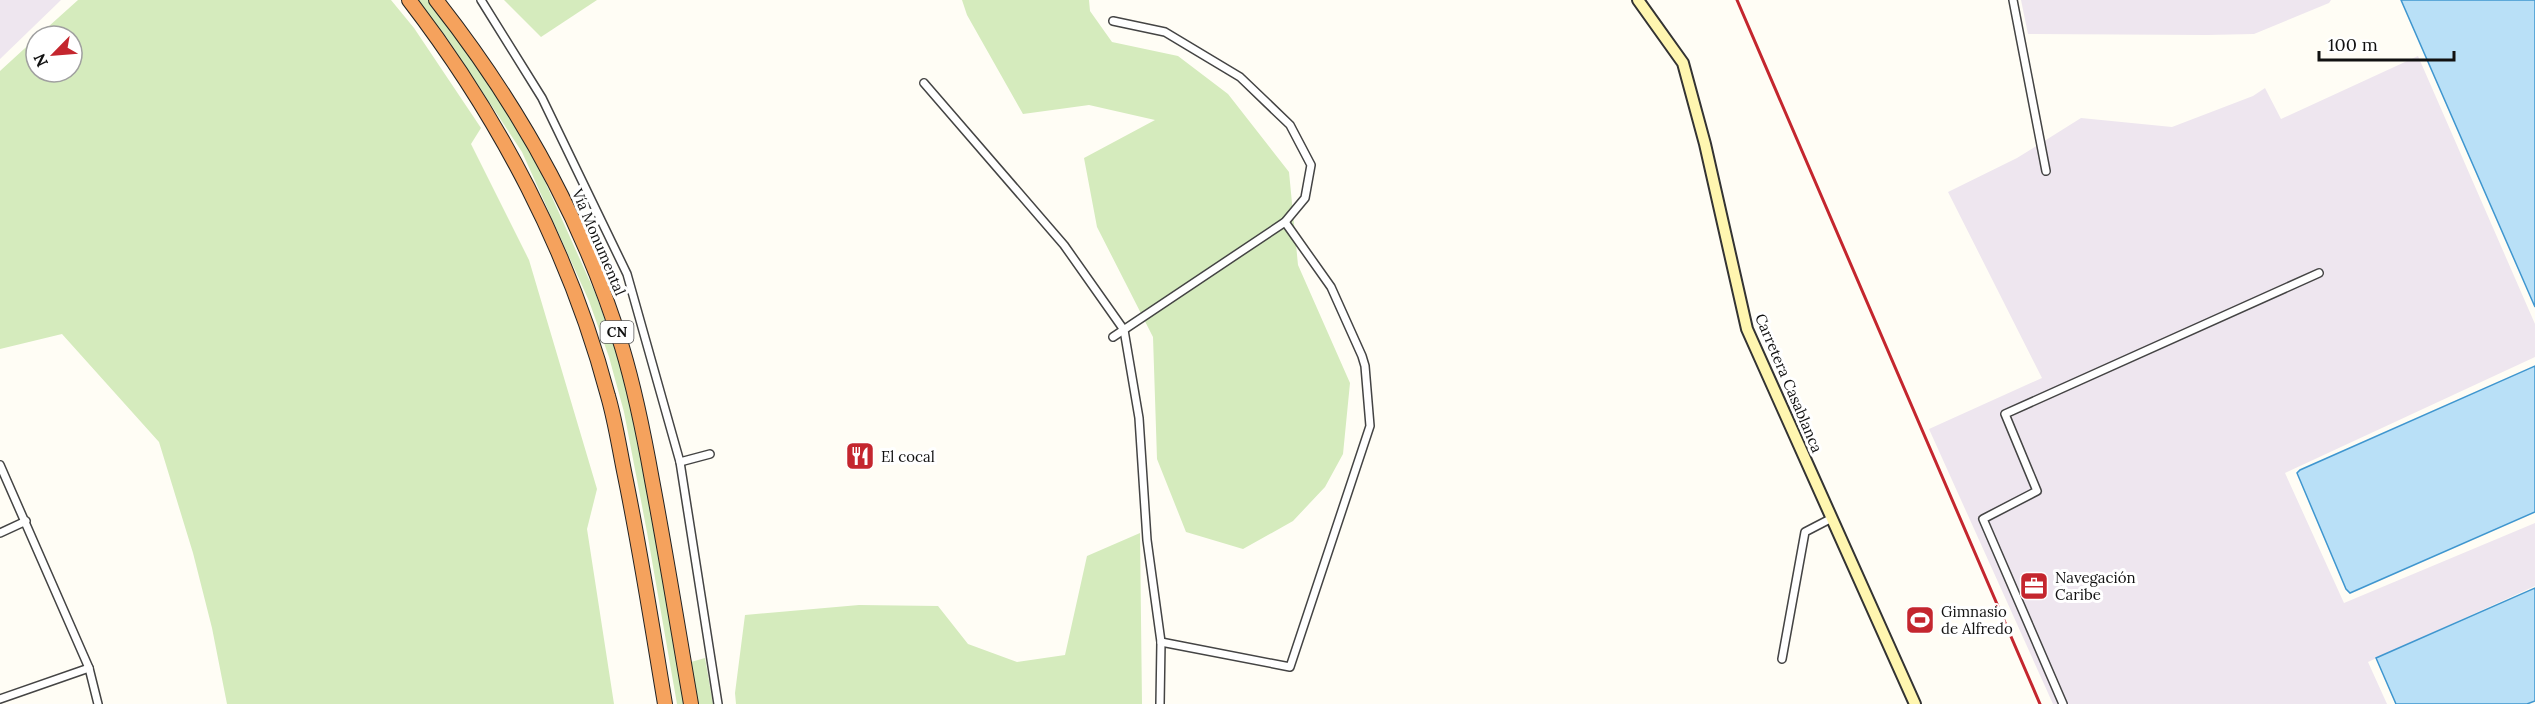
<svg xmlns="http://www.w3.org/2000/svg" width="2535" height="704" font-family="Lora,serif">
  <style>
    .industrial { fill: #eee6ef }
    .green { fill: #d5ebbd }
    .water { fill: #b9e0f7; stroke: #3f96cf; stroke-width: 1.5 }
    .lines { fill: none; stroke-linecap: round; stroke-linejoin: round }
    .minor-casing { stroke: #444; stroke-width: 10 }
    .secondary-casing { stroke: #333; stroke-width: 14 }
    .motorway-casing { stroke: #222; stroke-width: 16 }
    .minor { stroke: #fff; stroke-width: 7 }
    .secondary { stroke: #fff6b0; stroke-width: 10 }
    .motorway { stroke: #f5a25d; stroke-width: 14 }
    .rail { stroke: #c4262e; stroke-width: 3 }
    .labels { text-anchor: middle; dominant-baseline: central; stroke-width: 6; stroke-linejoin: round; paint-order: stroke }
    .shield { fill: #fff; stroke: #585858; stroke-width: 1.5 }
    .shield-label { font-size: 14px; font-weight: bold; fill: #111 }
    .street-label { font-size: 15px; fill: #111; stroke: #fff }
    .poi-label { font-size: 15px; fill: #111; stroke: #fff; text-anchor: start }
  </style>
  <rect width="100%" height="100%" fill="#fffdf5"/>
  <g class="industrial">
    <polygon points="0,0 61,0 0,59"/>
    <polygon points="2021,0 2331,0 2329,3 2254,34 2207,35 2028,34"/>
    <polygon points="2418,56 2535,324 2535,357 2285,473 2344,603 2535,523 2535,586 2368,662 2387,704 2053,704 1929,429 2042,378 1948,192 2017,158 2081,118 2172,127 2253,96 2265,88 2281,119"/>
  </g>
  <g class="green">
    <polygon points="78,0 391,0 414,28 481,128 471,144 529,260 597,489 587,529 614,704 227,704 212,628 193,553 159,442 62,334 0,349 0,71 36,38 36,72 72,72 72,36 38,36"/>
    <polygon points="417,0 428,0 499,97 529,146 596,295 616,351 630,406 654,526 685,704 677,704 647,532 624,412 609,357 589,301 522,152 447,38"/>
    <polygon points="504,0 597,0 541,37"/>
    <polygon points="962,0 1089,0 1090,11 1112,42 1178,56 1228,94 1289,172 1298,265 1350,383 1343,454 1325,487 1293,521 1243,549 1186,532 1157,459 1153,337 1097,227 1084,158 1155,120 1089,105 1023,114 967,15"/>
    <polygon points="1140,533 1142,704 736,704 735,693 745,615 859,605 938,606 968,644 1017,662 1065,655 1087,556"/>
    <polygon points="705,658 713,704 698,704 691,662"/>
  </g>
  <g class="water">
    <polygon points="2401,0 2535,0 2535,307"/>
    <polygon points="2535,366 2535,512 2350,593 2346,589 2297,473 2300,470"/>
    <polygon points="2535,588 2535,701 2527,704 2396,704 2376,658"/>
  </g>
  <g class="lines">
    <g class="minor-casing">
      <g id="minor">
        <polyline points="481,0 542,98 627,274 680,462 718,704"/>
        <polyline points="2013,0 2046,171"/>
        <polyline points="924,83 1064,245 1124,330 1139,418 1147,540 1161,642 1160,704"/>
        <polyline points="1113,337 1285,222 1305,198 1311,165 1290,125 1240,77 1165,32 1113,21"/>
        <polyline points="680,462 710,454"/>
        <polyline points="0,465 89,668 98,704"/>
        <polyline points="0,533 26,521"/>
        <polyline points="1161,642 1290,667 1370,426 1365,366 1362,356 1331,287 1285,222"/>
        <polyline points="1782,659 1805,532 1832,518"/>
        <polyline points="0,699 89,668"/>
        <polyline points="2063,704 1983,519 2037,491 2005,414 2319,273"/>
      </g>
    </g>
    <g class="secondary-casing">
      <polyline id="secondary" points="1638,0 1683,63 1705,144 1747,329 1915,704"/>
    </g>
    <g class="motorway-casing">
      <g id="motorway">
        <path d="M409,0C499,117 570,252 608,396C615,420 619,446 624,471C640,548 652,626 665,704"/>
        <path d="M436,0C518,104 583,219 622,347C635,390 644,435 652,480C666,554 678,629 691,704"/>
      </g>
    </g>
    <use href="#minor" class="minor"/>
    <use href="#secondary" class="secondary"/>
    <use href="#motorway" class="motorway"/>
    <polyline class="rail" points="1737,0 2040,704"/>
  </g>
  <defs>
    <g id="restaurant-square" transform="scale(1.5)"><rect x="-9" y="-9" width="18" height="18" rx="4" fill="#c4262e" stroke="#fff"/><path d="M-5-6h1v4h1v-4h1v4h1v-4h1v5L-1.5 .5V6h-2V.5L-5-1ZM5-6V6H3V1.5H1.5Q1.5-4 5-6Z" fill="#fff"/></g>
    <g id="office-square" transform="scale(1.5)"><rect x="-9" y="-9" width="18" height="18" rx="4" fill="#c4262e" stroke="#fff"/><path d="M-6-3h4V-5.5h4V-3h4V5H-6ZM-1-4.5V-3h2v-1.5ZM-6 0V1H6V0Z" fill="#fff"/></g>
    <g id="stadium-square" transform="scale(1.5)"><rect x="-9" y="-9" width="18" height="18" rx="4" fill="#c4262e" stroke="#fff"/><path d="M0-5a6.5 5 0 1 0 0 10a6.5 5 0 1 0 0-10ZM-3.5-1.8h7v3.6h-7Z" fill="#fff"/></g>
  </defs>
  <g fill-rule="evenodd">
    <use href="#restaurant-square" x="860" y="456"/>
    <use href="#office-square" x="2034" y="586"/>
    <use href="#stadium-square" x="1920" y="620"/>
  </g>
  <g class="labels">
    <rect class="shield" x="600.5" y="321" width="33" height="22" rx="4.5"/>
    <g class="shield-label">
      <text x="617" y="332">CN</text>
    </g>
    <g class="street-label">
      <text transform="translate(599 242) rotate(67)">Vía Monumental</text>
      <text transform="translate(1789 383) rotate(67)">Carretera Casablanca</text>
    </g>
    <g class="poi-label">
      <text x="881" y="456">El cocal</text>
      <text x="2055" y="577">Navegación<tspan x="2055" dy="17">Caribe</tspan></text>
      <text x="1941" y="611">Gimnasio<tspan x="1941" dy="17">de Alfredo</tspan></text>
    </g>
  </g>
  <g transform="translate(54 54) rotate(245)"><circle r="28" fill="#ffffff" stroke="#a0a0a0" stroke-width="1.5"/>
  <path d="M0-4.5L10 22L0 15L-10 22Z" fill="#c4262e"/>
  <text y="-9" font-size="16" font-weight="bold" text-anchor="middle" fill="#111111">N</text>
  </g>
  <path d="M2319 51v9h135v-9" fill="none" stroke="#111111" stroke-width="3"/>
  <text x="2328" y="51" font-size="18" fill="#111111" stroke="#ffffff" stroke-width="4.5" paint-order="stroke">100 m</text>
</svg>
